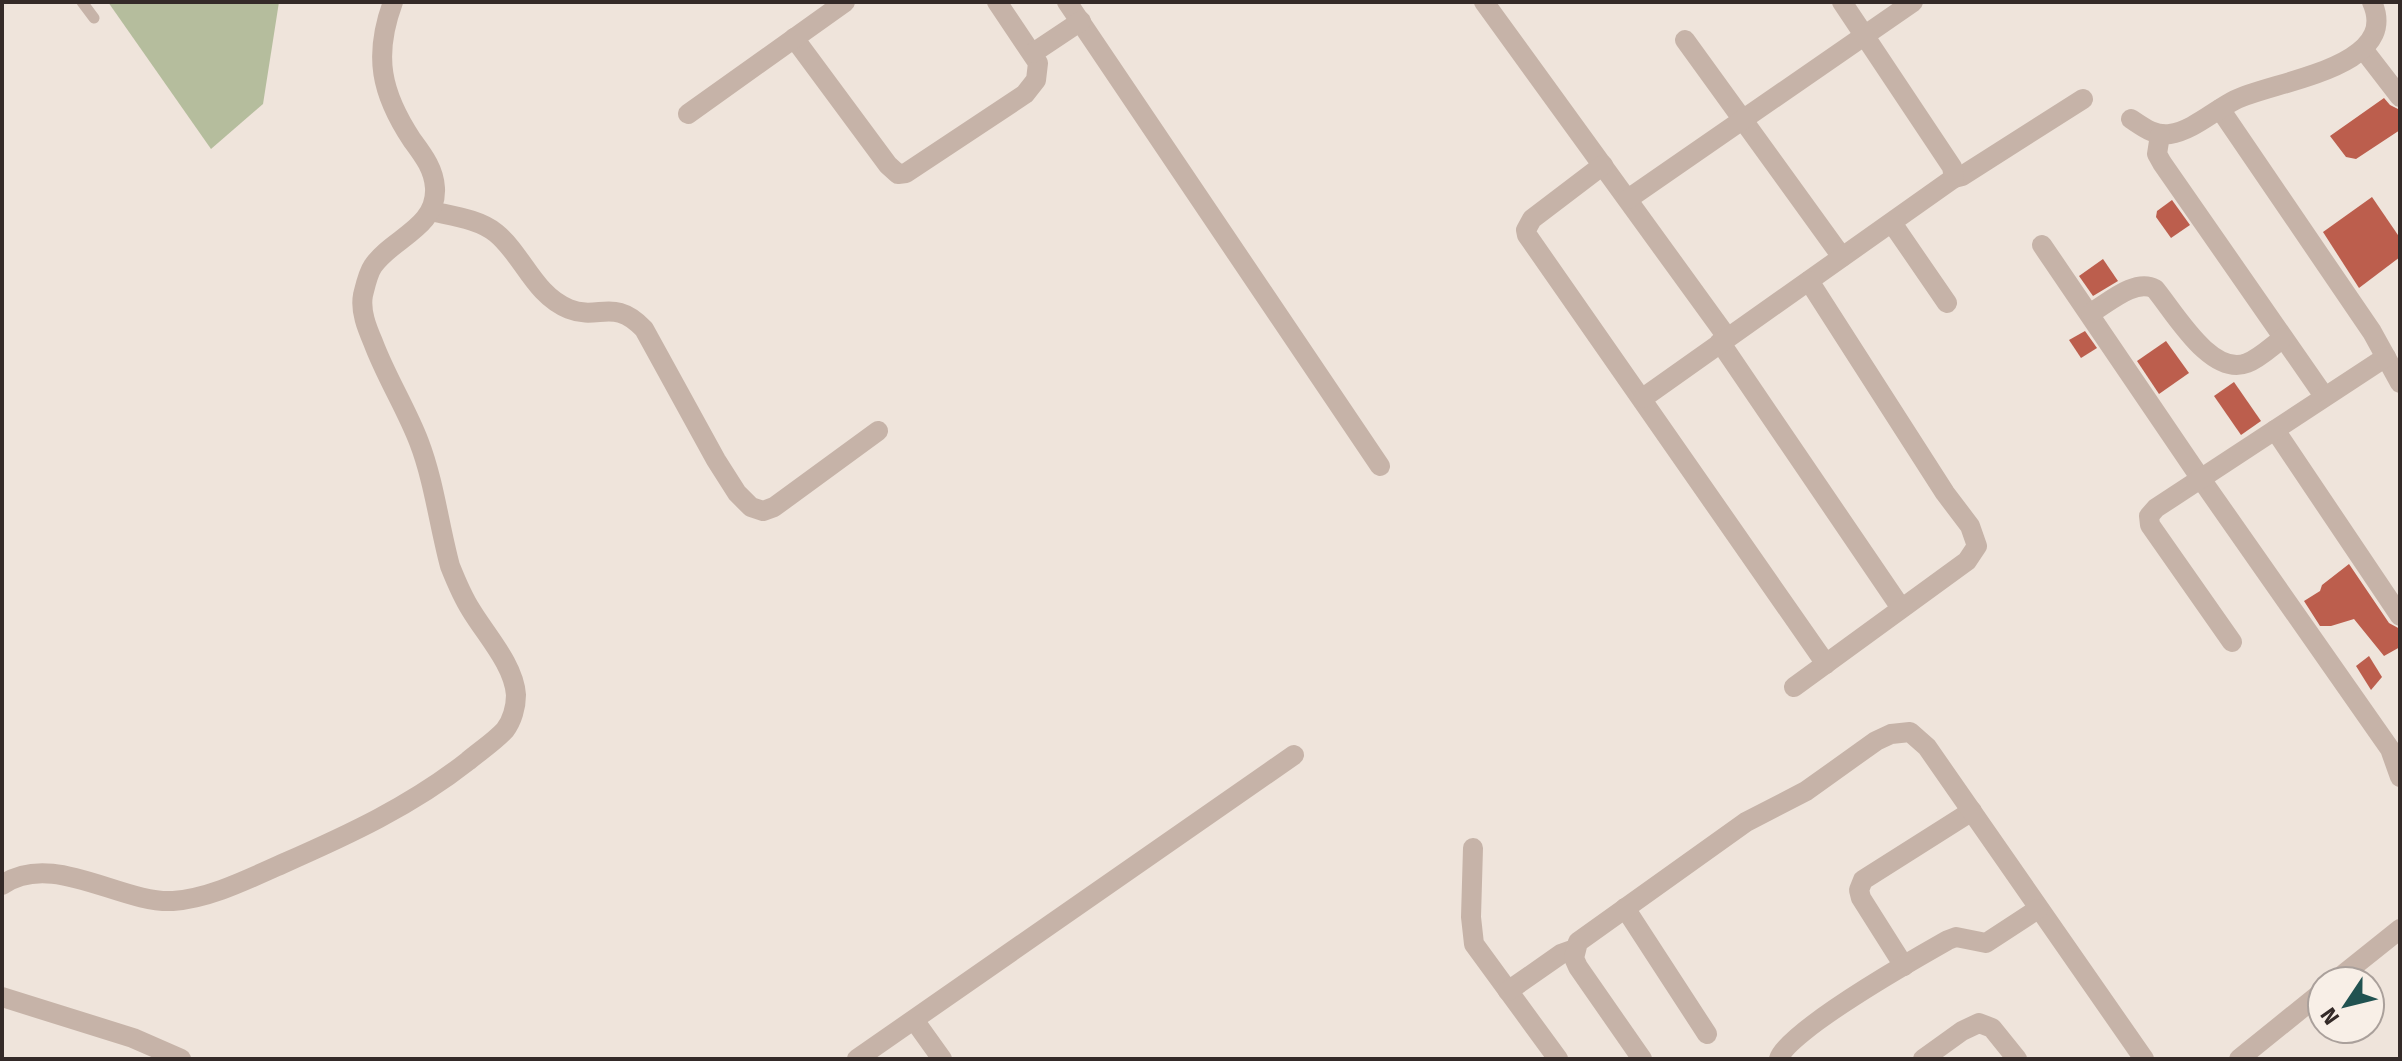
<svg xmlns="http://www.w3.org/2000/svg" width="2402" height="1061" font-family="'Fira Sans',sans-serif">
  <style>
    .green { fill: #b5bd9d }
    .building { fill: #bc5e4d }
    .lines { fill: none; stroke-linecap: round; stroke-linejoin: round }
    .lane { stroke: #c6b3a8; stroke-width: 11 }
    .street { stroke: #c6b3a8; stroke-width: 20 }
  </style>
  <rect width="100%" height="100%" fill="#efe4db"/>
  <polygon class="green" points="108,2 279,2 263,104 211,149"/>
  <g class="building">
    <polygon points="2384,98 2390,105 2400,110 2400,130 2356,159 2346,157 2330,136"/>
    <polygon points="2372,197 2400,238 2400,257 2359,288 2323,232"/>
    <polygon points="2172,200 2190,225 2171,238 2156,217 2157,211"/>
    <polygon points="2103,259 2118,281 2093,296 2079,276"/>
    <polygon points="2085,331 2097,348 2081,358 2069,340"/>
    <polygon points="2166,341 2189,373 2159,394 2137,361"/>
    <polygon points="2234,382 2261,421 2241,435 2214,396"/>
    <polygon points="2349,564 2389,623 2400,629 2400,647 2384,656 2354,619 2331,626 2320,626 2304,601 2320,591 2322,585"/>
    <polygon points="2369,656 2382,677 2371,690 2356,666"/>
  </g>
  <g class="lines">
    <polyline class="lane" points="82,2 94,18"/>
    <g class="street">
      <polyline points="1067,2 1380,466"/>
      <polyline points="1484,2 1727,337"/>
      <polyline points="794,38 888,165 898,174 906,173 1025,94 1036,80 1038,63 997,2"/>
      <polyline points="1685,40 1842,257"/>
      <polyline points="2363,49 2400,97"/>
      <polyline points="1033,53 1081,21"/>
      <polyline points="2220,109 2372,332 2400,383"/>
      <polyline points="688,114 845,2"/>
      <path d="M2131,119C2143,127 2154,136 2170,134C2192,131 2215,110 2235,100C2273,81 2402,68 2372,2"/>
      <polyline points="2160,135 2157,154 2162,163 2324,396"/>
      <polyline points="1603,165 1532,219 1526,230 1527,235 1826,664"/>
      <polyline points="1954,178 1962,176 2083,99"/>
      <polyline points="1628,199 1913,2"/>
      <path d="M431,211C452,216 479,219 496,233C523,255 534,295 569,309C599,321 614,297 644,329L716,460L737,493L751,507L763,511L774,507L878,431"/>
      <polyline points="1892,223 1947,303"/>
      <polyline points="2042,245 2201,479 2390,749 2400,777"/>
      <path d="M2091,313C2108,303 2135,278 2155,289C2175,313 2211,377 2247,363C2260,358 2272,346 2283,338"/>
      <polyline points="1720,342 1901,608"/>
      <polyline points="1643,398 1954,178 1952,167 1842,2"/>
      <polyline points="2275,430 2400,616"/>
      <polyline points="2232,642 2150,525 2149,516 2156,508 2386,357"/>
      <polyline points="1794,687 1967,561 1977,546 1970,526 1945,493 1809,281"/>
      <polyline points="1473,848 1471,917 1474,944 1558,1059"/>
      <path d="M2,885C52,850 121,904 173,901C211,898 248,879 282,864C348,835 411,806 468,761C480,751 495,741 505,730C512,721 516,707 516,695C514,665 486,635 471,610C462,596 456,581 450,566C439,525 434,481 419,442C406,408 386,377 373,342C367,328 360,311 363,295C365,287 368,273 373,266C392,238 437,228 435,188C434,169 423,155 412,140C381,93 373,56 393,2"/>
      <polyline points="1625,908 1707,1034"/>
      <polyline points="1904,966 1861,898 1859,890 1863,880 1972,811"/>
      <polyline points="2335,981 2400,929"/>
      <polyline points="1508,991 1561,954 1575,949"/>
      <polyline points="2,997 133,1038 181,1059"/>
      <polyline points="914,1020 942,1059"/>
      <polyline points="857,1059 1294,755"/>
      <polyline points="1642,1059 1578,967 1574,958 1578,942 1746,822 1806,791 1876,741 1891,734 1910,732 1927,747 2144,1059"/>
      <path d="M1779,1059C1785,1032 1918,957 1948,940L1956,937L1986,943L2038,909"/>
      <polyline points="1923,1059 1962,1031 1979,1023 1992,1028 2017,1059"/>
      <polyline points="2239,1059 2322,992"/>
    </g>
  </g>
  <rect width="2402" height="1061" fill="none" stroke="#342a28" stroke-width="8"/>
  <g transform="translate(2346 1005) rotate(235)"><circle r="38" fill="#f8efe7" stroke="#aaa09b" stroke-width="2"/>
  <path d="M0-6L14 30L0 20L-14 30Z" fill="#215251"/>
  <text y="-12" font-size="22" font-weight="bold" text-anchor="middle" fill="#342a28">N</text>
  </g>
</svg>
